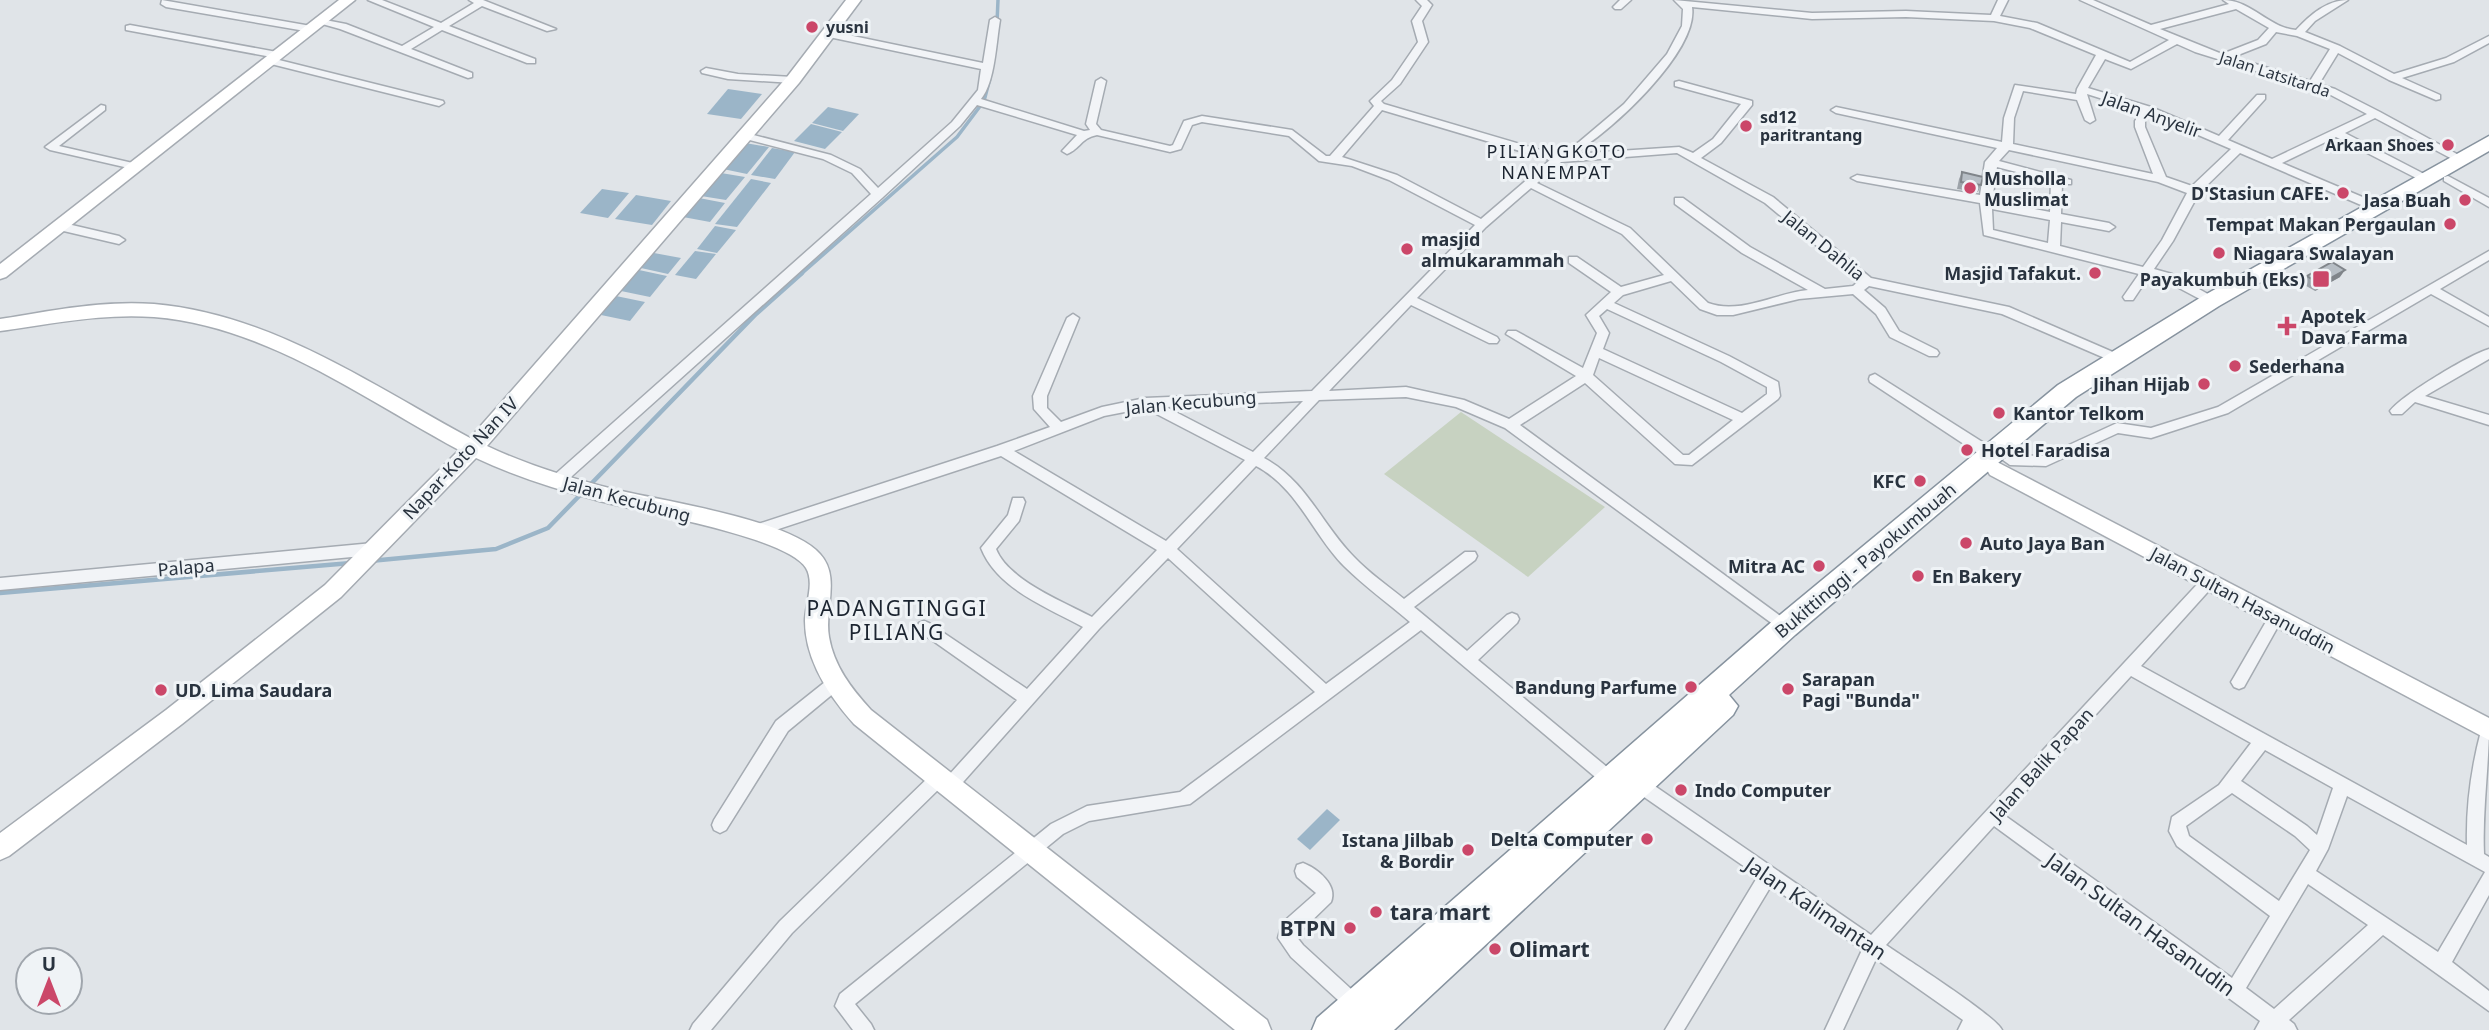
<svg xmlns="http://www.w3.org/2000/svg" width="2489" height="1030" font-family="'Noto Sans',sans-serif">
  <style>
    .green { fill: #c7d2c1 }
    .water { fill: #9bb5c8 }
    .lines { fill: none; stroke-linecap: round; stroke-linejoin: round }
    .stream-far1 { stroke: #9bb5c8; stroke-width: 3.5 }
    .stream { stroke: #9bb5c8; stroke-width: 4.5 }
    .street-casing { stroke: #a5abb2; stroke-width: 3 }
    .secondary-casing { stroke: #a5abb2; stroke-width: 3 }
    .highway-casing { stroke: #87939f; stroke-width: 3 }
    .street { fill: #f2f4f7; fill-rule: evenodd }
    .secondary { fill: #fff; fill-rule: evenodd }
    .highway { fill: #fff; fill-rule: evenodd }
    .wall { fill: #9da3a9 }
    .shaded-wall { fill: #80858a }
    .building { fill: #b7bec5; stroke: #80858a; stroke-width: 2 }
    .poi-dot { fill: #cb4769; stroke: #eff3f6; stroke-width: 2.5 }
    .labels { text-anchor: middle; dominant-baseline: central; stroke-width: 6; stroke-linejoin: round; paint-order: stroke }
    .far-poi-label { font-size: 16px; font-weight: bold; fill: #29333f; stroke: #eff3f6; text-anchor: start }
    .far-street-label { font-size: 16px; fill: #29333f; stroke: #eff3f6 }
    .street-label { font-size: 18px; fill: #29333f; stroke: #eff3f6 }
    .far-quarter-label { font-size: 18px; letter-spacing: 2px; fill: #1b2430; stroke: #eff3f6 }
    .poi-label { font-size: 18px; font-weight: bold; fill: #29333f; stroke: #eff3f6; text-anchor: start }
    .quarter-label { font-size: 21px; letter-spacing: 2px; fill: #1b2430; stroke: #eff3f6 }
    .near-street-label { font-size: 21px; fill: #29333f; stroke: #eff3f6 }
    .near-poi-label { font-size: 21px; font-weight: bold; fill: #29333f; stroke: #eff3f6; text-anchor: start }
  </style>
  <rect width="100%" height="100%" fill="#e0e4e8"/>
  <polygon class="green" points="1461,412 1605,507 1528,577 1384,474"/>
  <g class="water">
    <polygon points="728,89 762,94 741,119 707,114"/>
    <polygon points="828,107 859,114 843,131 812,123"/>
    <polygon points="811,124 842,132 825,149 794,141"/>
    <polygon points="745,143 769,147 747,174 723,169"/>
    <polygon points="772,148 795,152 775,179 751,175"/>
    <polygon points="721,173 745,177 726,200 701,196"/>
    <polygon points="751,179 771,183 737,227 715,224"/>
    <polygon points="602,189 629,193 608,218 580,213"/>
    <polygon points="636,195 671,201 652,225 615,219"/>
    <polygon points="699,198 725,203 710,222 683,217"/>
    <polygon points="715,226 736,230 717,253 697,249"/>
    <polygon points="695,251 716,254 696,279 675,275"/>
    <polygon points="654,253 681,258 668,274 641,268"/>
    <polygon points="639,270 667,276 650,297 621,291"/>
    <polygon points="616,296 645,302 630,321 601,315"/>
    <polygon points="1327,809 1340,820 1310,850 1297,839"/>
  </g>
  <g class="lines">
    <g class="stream-far1">
      <polyline points="996,46 998,0"/>
      <polyline points="800,275 957,137 984,101 990,78"/>
    </g>
    <g class="stream">
      <polyline points="589,486 756,314 802,273"/>
      <polyline points="370,561 496,549 548,528 583,492"/>
      <polyline points="0,593 351,563"/>
    </g>
    <g class="street-casing">
      <g id="street">
        <polygon points="162,0 311,26 316,29 311,32 166,7 161,4"/>
        <polygon points="368,0 382,0 441,23 474,3 469,0 483,0 556,29 547,31 482,6 449,26 535,59 535,63 527,63 442,30 411,49 472,73 472,77 468,78 340,29 315,22 320,19 346,24 402,46 434,27"/>
        <path d="M1416,0H1427L1432,5L1422,21L1428,42L1400,84L1381,101L1384,104L1557,155L1579,142L1624,104L1667,54L1682,26L1683,9L1674,0L1812,13L1906,11L1991,15L1998,0H2008L2000,16L2037,23L2130,62L2169,40L2080,0H2093L2151,25L2229,4L2223,0C2251,0 2269,28 2296,30C2310,15 2327,0 2348,0L2315,21L2305,32L2340,46L2394,74L2446,58L2489,36V43L2454,62L2402,78L2440,95V99L2436,100L2389,80L2338,53L2319,84L2335,89L2380,112L2466,159L2460,162L2456,161L2375,118L2345,133L2428,176V180H2420L2336,137L2282,163L2379,204V210L2375,211L2240,153L2199,193L2173,241L2154,269L2172,274L2215,298L2217,301L2211,305L2164,280L2149,276L2133,300H2125L2123,297L2139,274L1984,235L1980,203L1857,181L1851,178L1857,175L1980,195L1985,162L1997,148L1836,113L1831,110L1836,107L2002,142L2004,118L2015,85L2076,94L2077,89L2096,55L2030,28L1994,21L1906,17L1812,19L1692,7C1699,51 1610,133 1573,154L1679,147L1693,153L1713,139L1741,104L1675,86V82L1679,81L1752,101V105L1721,143L1701,158L1773,197L1871,278L2009,307L2122,356L2124,359L2122,362H2114L2002,314L1869,286L1864,290L1885,308L1899,331L1937,350L1939,353L1937,356H1929L1890,337L1876,314L1853,294L1799,299L1733,315H1717L1700,309L1671,281L1623,295L1614,303L1729,356L1778,382L1780,396L1778,399L1692,465L1675,464L1585,383L1520,425L1790,623L1792,627L1790,631L1785,633L1505,428L1456,407L1406,397L1319,400L1264,458C1306,480 1322,525 1354,557C1369,573 1387,585 1404,599L1465,552H1475L1477,556L1475,560L1414,607L1467,651L1507,615L1512,613L1517,615L1519,619L1517,623L1478,660L1619,777L1621,782L1619,787L1613,789L1607,787L1421,630L1190,804L1089,821L1063,834L855,1004L871,1024L874,1030H853L835,1006L840,994L1051,824L1087,806L1180,792L1315,692L1168,558L1099,629L956,790L950,792L944,790L942,786L792,933L711,1030H690L693,1024L780,921L934,772L940,770L946,772L948,776L1017,700L919,631L917,627L919,623L924,621L929,623L1027,689L1083,627C1047,607 997,589 981,548L1008,515L1013,498H1023L1025,502L1019,521L996,549C1008,580 1064,602 1092,617L1157,550L1001,456L754,537L749,535L747,531L749,527L997,446L1050,427L1034,409L1033,396L1067,318L1073,314L1079,318L1047,396V408L1061,422L1102,407L1145,398L1312,391L1475,225L1389,180L1352,166L1319,161L1289,136L1202,122L1192,125L1181,149L1170,152L1097,135C1081,138 1080,149 1067,154L1062,151L1077,135L977,105L960,126L882,198L562,485H552L550,481L552,477L871,194L852,173L823,159L738,137V133L742,132L831,155L860,169L878,188L952,122L978,90L981,69L829,37L824,34L829,31L983,63L990,20L995,17L1000,20C996,43 995,82 981,99L1084,131L1090,130L1086,124L1096,81L1101,78L1106,81L1096,124L1101,130L1170,146L1173,145L1184,121L1202,116L1292,130L1326,156H1330L1374,106L1370,101L1392,80L1418,42L1412,21L1422,6ZM2236,9L2269,28L2258,40L2222,54L2160,29ZM2276,32L2297,36L2330,49L2310,81L2233,57L2266,44ZM2177,44L2195,52L2327,93L2367,114L2272,159L2228,140L2265,99V95H2257L2219,136L2151,107L2088,88L2105,59L2131,69ZM2023,91L2077,100L2085,120L2090,123L2095,120L2087,94L2141,111L2135,121V127L2153,174L2013,144L2014,118ZM1382,110L1550,160L1481,219L1397,175L1342,157ZM2149,114L2231,149L2192,186L2166,177L2145,127V121ZM2009,150L2158,182L2187,193L2162,240L2143,267L2060,246L2061,222L2109,231L2115,227L2109,223L2061,214L2062,184H2071V180L1999,161ZM1677,153L1765,203L1859,281L1853,286L1825,289L1750,247L1683,198H1675V204L1742,253L1808,290C1776,293 1740,315 1708,303L1630,228L1537,183L1561,162ZM1997,167L2051,181L2050,212L1992,201ZM1531,188L1622,234L1664,275L1621,287L1577,257H1569V263L1611,292L1586,315L1597,333L1583,368L1516,331H1508L1506,334L1576,376L1509,419L1464,400L1406,387L1329,391L1411,305L1489,343H1497L1499,340L1497,337L1417,298L1486,227ZM1992,209L2050,220L2048,243L1993,230ZM1607,309L1721,362L1767,387V394L1742,413L1603,349L1609,333L1599,316ZM1599,358L1733,420L1689,455H1683L1593,375ZM1303,401L1253,452L1166,407ZM1145,408L1245,460L1166,541L1014,451L1104,416ZM1256,466C1298,488 1313,535 1344,566C1364,586 1388,603 1410,622L1326,684L1177,549Z"/>
        <polygon points="1620,0 1631,0 1621,9 1615,9 1613,7"/>
        <polygon points="130,25 277,52 282,55 277,58 126,30 126,26"/>
        <polygon points="271,58 443,101 444,103 439,106 267,63 266,61"/>
        <polygon points="706,68 738,74 793,77 798,80 793,83 728,79 702,73 701,71"/>
        <polygon points="101,105 105,106 105,110 59,146 137,164 137,168 133,169 50,150 45,147"/>
        <polygon points="2448,176 2489,198 2489,207 2444,181 2444,177"/>
        <polygon points="59,222 119,236 125,240 119,244 55,229 55,223"/>
        <polygon points="2489,251 2489,260 2440,289 2489,317 2489,326 2431,294 2228,413 2151,438 2118,433 2046,466 2010,465 2003,460 2010,455 2045,456 2117,423 2151,428 2218,407"/>
        <path d="M2489,349V359L2425,396L2489,415V425L2415,402L2402,414H2392L2390,411C2402,395 2469,355 2489,349Z"/>
        <polygon points="1875,374 1995,450 1997,454 1995,458 1985,458 1870,382 1869,379 1870,376"/>
        <polygon points="373,543 378,545 380,549 378,553 373,555 0,590 0,578"/>
        <path d="M2209,575L2214,577L2216,581L2214,585L2141,666L2467,845C2466,806 2471,769 2481,731L2483,726L2489,724C2489,768 2482,811 2484,854L2489,857V895L2452,962L2489,991V1011L2383,935L2289,1020L2294,1024L2297,1030H2255L2260,1021L1994,826L1886,945C1905,958 1996,1016 2002,1030H1958L1963,1020L1876,959L1843,1030H1825L1862,950L1771,886L1684,1030H1665L1758,876L1634,790L1632,785L1634,780L1640,778L1646,780L1871,935L2204,577ZM2131,676L2251,743L2219,785L2172,817L2169,831L2177,846L2270,916L2232,978L2004,815ZM2265,750L2333,788L2317,835L2307,826L2241,781ZM2232,793L2295,836L2310,850L2279,901L2189,836L2186,826ZM2347,796L2485,872L2438,952L2316,871L2328,849ZM2308,884L2368,925L2274,1009L2246,988Z"/>
        <polygon points="2276,611 2281,613 2283,617 2281,621 2244,687 2239,689 2234,687 2231,682 2234,677 2271,613"/>
        <polygon points="835,676 840,678 843,683 840,688 788,731 726,830 720,833 714,830 712,825 714,820 776,721 830,678"/>
        <path d="M1303,863C1318,869 1338,885 1331,902L1296,936L1303,945L1362,999L1365,1005L1362,1011L1356,1014L1350,1011L1291,957L1278,938L1282,923L1316,893L1297,877L1295,871L1297,865Z"/>
      </g>
    </g>
    <g class="secondary-casing">
      <g id="secondary">
        <polygon points="339,0 355,0 6,277 0,279 0,264"/>
        <path d="M846,0H861L799,83L487,446C527,465 570,478 613,489C661,501 789,519 820,554C841,577 824,609 829,637C834,666 851,688 871,710L1267,1020L1271,1030H1235L854,724C829,696 805,660 805,621C805,605 815,583 806,568C786,536 638,512 596,500C555,489 514,476 476,458L341,597L182,724L9,856L0,860V833L166,710L325,585L459,450C362,398 266,326 154,317C102,313 51,324 0,331V319C51,311 102,300 154,304C271,314 370,384 470,438L787,77Z"/>
        <polygon points="1997,462 2489,718 2489,740 1990,475 1987,470 1990,465"/>
      </g>
    </g>
    <g class="highway-casing">
      <polygon id="highway" points="2489,136 2489,151 2219,306 2076,397 1795,635 1729,695 1738,706 1733,715 1394,1030 1312,1030 1317,1018 1775,619 2058,385 2203,296"/>
    </g>
    <use href="#street" class="street"/>
    <use href="#secondary" class="secondary"/>
    <use href="#highway" class="highway"/>
  </g>
  <g class="wall">
    <polygon points="1962,172 1981,185 1978,192 1957,189 1959,179"/>
    <polygon points="2307,276 2340,277 2315,291 2301,283"/>
  </g>
  <polygon class="shaded-wall" points="2345,270 2340,277 2315,291 2320,284"/>
  <g class="building">
    <polygon points="1962,172 1983,177 1981,185 1961,182"/>
    <polygon points="2332,262 2345,270 2320,284 2307,276"/>
  </g>
  <g class="poi-dot">
    <circle cx="812" cy="27" r="7"/>
    <circle cx="1746" cy="126" r="7"/>
    <circle cx="2448" cy="145" r="7"/>
    <circle cx="1970" cy="188" r="7"/>
    <circle cx="2343" cy="193" r="7"/>
    <circle cx="2465" cy="200" r="7"/>
    <circle cx="2450" cy="224" r="7"/>
    <circle cx="1407" cy="249" r="7"/>
    <circle cx="2219" cy="253" r="7"/>
    <circle cx="2095" cy="273" r="7"/>
    <rect x="2312" y="270" width="18" height="18" rx="3.5"/>
    <path d="M2283.5 315.5h7v7h7v7h-7v7h-7v-7h-7v-7h7z"/>
    <circle cx="2235" cy="366" r="7"/>
    <circle cx="2204" cy="384" r="7"/>
    <circle cx="1999" cy="413" r="7"/>
    <circle cx="1967" cy="450" r="7"/>
    <circle cx="1920" cy="481" r="7"/>
    <circle cx="1966" cy="543" r="7"/>
    <circle cx="1819" cy="566" r="7"/>
    <circle cx="1918" cy="576" r="7"/>
    <circle cx="1691" cy="687" r="7"/>
    <circle cx="1788" cy="689" r="7"/>
    <circle cx="161" cy="690" r="7"/>
    <circle cx="1681" cy="790" r="7"/>
    <circle cx="1647" cy="839" r="7"/>
    <circle cx="1468" cy="850" r="7"/>
    <circle cx="1376" cy="912" r="7"/>
    <circle cx="1350" cy="928" r="7"/>
    <circle cx="1495" cy="949" r="7"/>
  </g>
  <g class="labels">
    <g class="far-poi-label">
      <text x="826" y="27">yusni</text>
      <text x="1760" y="117">sd12<tspan x="1760" dy="18">paritrantang</tspan></text>
      <text x="2434" y="145" text-anchor="end">Arkaan Shoes</text>
    </g>
    <g class="far-street-label">
      <text transform="translate(2275 74) rotate(18)">Jalan Latsitarda</text>
    </g>
    <g class="street-label">
      <text transform="translate(2152 114) rotate(20)">Jalan Anyelir</text>
      <text transform="translate(1824 245) rotate(39)">Jalan Dahlia</text>
      <text transform="translate(1191 402) rotate(-5)">Jalan Kecubung</text>
      <text transform="translate(460 458) rotate(-47)">Napar-Koto Nan IV</text>
      <text transform="translate(627 499) rotate(15)">Jalan Kecubung</text>
      <text transform="translate(1865 560) rotate(-40)">Bukittinggi - Payokumbuah</text>
      <text transform="translate(186 567) rotate(-5)">Palapa</text>
      <text transform="translate(2243 600) rotate(28)">Jalan Sultan Hasanuddin</text>
      <text transform="translate(2041 764) rotate(-48)">Jalan Balik Papan</text>
    </g>
    <g class="far-quarter-label">
      <text x="1557" y="151">PILIANGKOTO<tspan x="1557" dy="21">NANEMPAT</tspan></text>
    </g>
    <g class="poi-label">
      <text x="1984" y="178">Musholla<tspan x="1984" dy="21">Muslimat</tspan></text>
      <text x="2329" y="193" text-anchor="end">D'Stasiun CAFE.</text>
      <text x="2451" y="200" text-anchor="end">Jasa Buah</text>
      <text x="2436" y="224" text-anchor="end">Tempat Makan Pergaulan</text>
      <text x="1421" y="239">masjid<tspan x="1421" dy="21">almukarammah</tspan></text>
      <text x="2233" y="253">Niagara Swalayan</text>
      <text x="2081" y="273" text-anchor="end">Masjid Tafakut.</text>
      <text x="2305" y="279" text-anchor="end">Payakumbuh (Eks)</text>
      <text x="2301" y="316">Apotek<tspan x="2301" dy="21">Dava Farma</tspan></text>
      <text x="2249" y="366">Sederhana</text>
      <text x="2190" y="384" text-anchor="end">Jihan Hijab</text>
      <text x="2013" y="413">Kantor Telkom</text>
      <text x="1981" y="450">Hotel Faradisa</text>
      <text x="1906" y="481" text-anchor="end">KFC</text>
      <text x="1980" y="543">Auto Jaya Ban</text>
      <text x="1805" y="566" text-anchor="end">Mitra AC</text>
      <text x="1932" y="576">En Bakery</text>
      <text x="1802" y="679">Sarapan<tspan x="1802" dy="21">Pagi "Bunda"</tspan></text>
      <text x="1677" y="687" text-anchor="end">Bandung Parfume</text>
      <text x="175" y="690">UD. Lima Saudara</text>
      <text x="1695" y="790">Indo Computer</text>
      <text x="1633" y="839" text-anchor="end">Delta Computer</text>
      <text x="1454" y="840" text-anchor="end">Istana Jilbab<tspan x="1454" dy="21">&amp; Bordir</tspan></text>
    </g>
    <g class="quarter-label">
      <text x="897" y="608">PADANGTINGGI<tspan x="897" dy="24">PILIANG</tspan></text>
    </g>
    <g class="near-street-label">
      <text transform="translate(1816 908) rotate(34)">Jalan Kalimantan</text>
      <text transform="translate(2141 924) rotate(36)">Jalan Sultan Hasanudin</text>
    </g>
    <g class="near-poi-label">
      <text x="1390" y="912">tara mart</text>
      <text x="1336" y="928" text-anchor="end">BTPN</text>
      <text x="1509" y="949">Olimart</text>
    </g>
  </g>
  <g transform="translate(49 981)"><circle r="33" fill="#eff3f6" stroke="#a0a6ad" stroke-width="2"/>
  <path d="M0-5L12 26L0 18L-12 26Z" fill="#cb4769"/>
  <text y="-10" font-size="19" font-weight="bold" text-anchor="middle" fill="#29333f">U</text>
  </g>
</svg>
